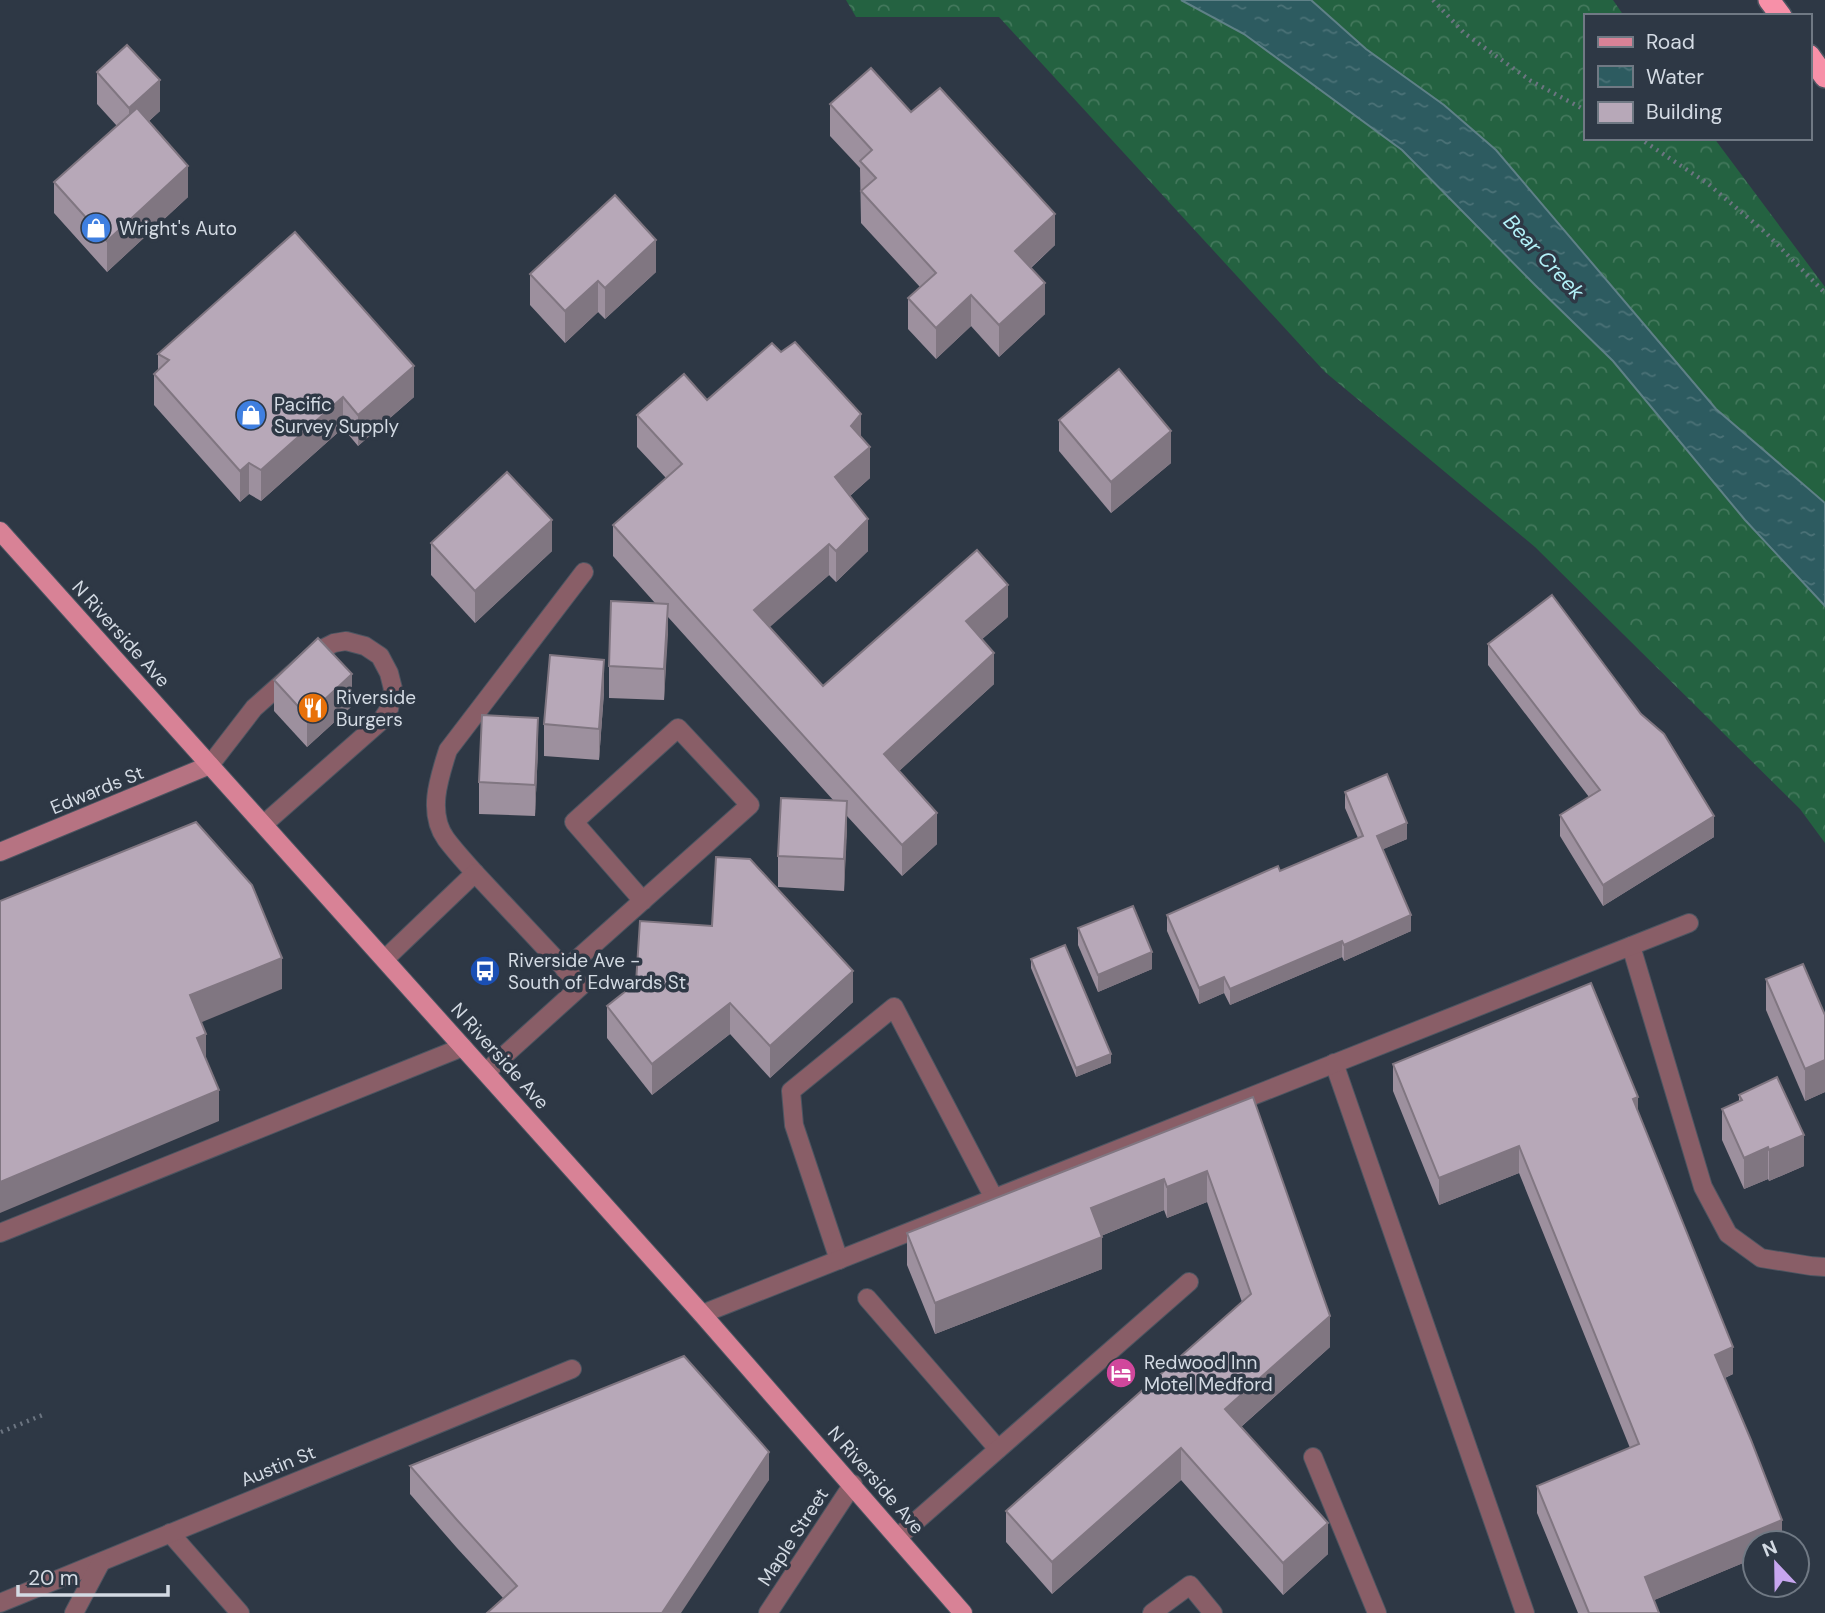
<svg xmlns="http://www.w3.org/2000/svg" width="1825" height="1613" font-family="'DM Sans',sans-serif">
  <style>
    .forest { fill: url(#forest-crowns) }
    .water { fill: url(#water-ripples); stroke: #5f8187; stroke-width: 2 }
    .lines { fill: none; stroke-linecap: round; stroke-linejoin: round }
    .lane-casing { stroke: #4c5561; stroke-width: 20 }
    .street-casing { stroke: #4c5561; stroke-width: 20 }
    .secondary-casing { stroke: #4c5561; stroke-width: 20 }
    .primary-casing { stroke: #4c5561; stroke-width: 20 }
    .highway-casing { stroke: #4c5561; stroke-width: 24 }
    .path { stroke: #6c7581; stroke-width: 4.5; stroke-dasharray: 2 5; stroke-linecap: butt }
    .lane { stroke: #895e67; stroke-width: 18 }
    .street { stroke: #895e67; stroke-width: 18 }
    .secondary { stroke: #b67382; stroke-width: 18 }
    .primary { stroke: #d88296; stroke-width: 18 }
    .highway { stroke: #f790a8; stroke-width: 21 }
    .wall { fill: #9d909e }
    .shaded-wall { fill: #807681 }
    .building { fill: #b7a8b8; stroke: #807681; stroke-width: 2 }
    .labels { text-anchor: middle; dominant-baseline: central; stroke-width: 7; stroke-linejoin: round; paint-order: stroke }
    .poi-label { font-size: 19px; fill: #d3dae3; stroke: #2e3845; text-anchor: start }
    .street-label { font-size: 19px; fill: #d3dae3; stroke: #2e3845 }
    .water-label { font-size: 21px; font-style: italic; fill: #b3f1f8; stroke: #2e3845 }
  </style>
  <defs>
    <pattern id="forest-crowns" width="20" height="18" patternUnits="userSpaceOnUse" patternTransform="scale(1.75)"><rect width="20" height="18" fill="#246241"/><path d="M2 6a3 3 0 1 1 6 0M12 15a3 3 0 1 1 6 0" fill="none" stroke="#43785c"/></pattern>
    <pattern id="water-ripples" width="26" height="14" patternUnits="userSpaceOnUse" patternTransform="scale(1.75)"><rect width="26" height="14" fill="#2d5b60"/><path d="M2 4q2-2 4 0t4 0M15 11q2-2 4 0t4 0" fill="none" stroke="#4b7277"/></pattern>
  </defs>
  <rect width="100%" height="100%" fill="#2e3845"/>
  <polygon class="forest" points="846,0 1613,0 1624,16 1585,16 1585,138 1714,138 1825,287 1825,843 1800,809 1535,547 1325,372 999,17 856,17"/>
  <polygon class="water" points="1181,0 1311,0 1366,49 1444,105 1496,150 1716,409 1825,503 1825,606 1745,520 1613,361 1535,285 1402,150 1244,34"/>
  <g class="lines">
    <g class="lane-casing">
      <g id="lane">
        <polyline points="210,765 254,708 318,651 334,643 346,641 365,646 380,656 389,673 393,689 389,709 381,721 264,824"/>
        <path d="M475,873C465,862 455,851 446,839C427,813 439,778 448,750L584,572"/>
        <polyline points="1631,946 1703,1187 1728,1234 1761,1258 1811,1266 1825,1267"/>
        <polyline points="385,959 475,873 581,986 486,1072"/>
        <polyline points="565,970 750,805 678,728 574,822 643,901"/>
        <polyline points="1334,1063 1525,1613"/>
        <polyline points="0,1233 463,1047"/>
        <polyline points="839,1260 794,1125 791,1091 894,1007 994,1198"/>
        <polyline points="867,1298 998,1449"/>
        <polyline points="702,1314 1689,923"/>
        <polyline points="1313,1457 1377,1613"/>
        <polyline points="898,1537 1189,1282"/>
        <polyline points="1152,1613 1190,1585 1213,1613"/>
      </g>
    </g>
    <g class="street-casing">
      <g id="street">
        <polyline points="170,1533 240,1613"/>
        <polyline points="0,1603 572,1369"/>
        <polyline points="74,1613 101,1562"/>
        <polyline points="768,1613 853,1484"/>
      </g>
    </g>
    <g class="secondary-casing">
      <polyline id="secondary" points="0,852 210,765"/>
    </g>
    <g class="primary-casing">
      <polyline id="primary" points="0,531 702,1314 963,1613"/>
    </g>
    <g class="highway-casing">
      <g id="highway">
        <polyline points="1769,0 1781,16"/>
        <polyline points="1809,55 1825,77"/>
      </g>
    </g>
    <g class="path">
      <polyline points="1433,0 1464,33 1531,81 1585,110"/>
      <polyline points="1639,138 1707,183 1766,233 1825,293"/>
      <polyline points="1,1432 45,1414"/>
    </g>
    <use href="#lane" class="lane"/>
    <use href="#street" class="street"/>
    <use href="#secondary" class="secondary"/>
    <use href="#primary" class="primary"/>
    <use href="#highway" class="highway"/>
  </g>
  <g class="wall">
    <polygon points="97,72 160,111 149,121 188,197 107,272 54,213 54,182 117,126 97,104"/>
    <polygon points="830,104 911,112 1055,245 1031,268 1045,314 999,357 971,326 936,359 908,329 908,298 920,287 861,223 860,168 830,136"/>
    <polygon points="656,272 605,319 598,312 565,343 530,305 530,274"/>
    <polygon points="158,354 414,397 358,446 343,428 261,501 249,494 240,502 154,405 154,374 158,370"/>
    <polygon points="637,415 861,438 870,478 850,496 868,551 836,582 829,575 769,627 823,686 1008,617 982,639 994,684 899,771 937,844 902,876 847,816 844,891 778,887 778,856 834,801 668,617 664,700 609,698 609,666 655,603 613,556 613,525 666,478 637,447"/>
    <polygon points="1059,420 1171,463 1111,513 1059,451"/>
    <polygon points="431,543 552,551 475,623 431,575"/>
    <polygon points="1488,644 1714,837 1603,906 1560,836 1560,815 1589,797 1488,665"/>
    <polygon points="274,680 352,706 307,747 274,711"/>
    <polygon points="604,692 599,760 544,756 544,724"/>
    <polygon points="538,749 535,816 479,814 479,782"/>
    <polygon points="1345,792 1407,839 1383,849 1411,931 1344,961 1342,957 1230,1005 1224,993 1199,1004 1167,931 1167,915 1280,871 1358,838 1345,808"/>
    <polygon points="712,926 853,1002 770,1078 730,1034 652,1095 607,1038 607,1006"/>
    <polygon points="1078,928 1152,969 1098,992 1078,945"/>
    <polygon points="1031,959 1111,1063 1076,1077 1031,968"/>
    <polygon points="1766,979 1825,1015 1825,1092 1805,1101 1766,1010"/>
    <polygon points="1393,1064 1638,1112 1733,1374 1725,1378 1782,1543 1755,1543 1755,1558 1654,1600 1659,1613 1578,1613 1537,1513 1537,1486 1630,1448 1519,1173 1439,1205 1393,1091"/>
    <polygon points="1739,1095 1804,1166 1769,1181 1768,1179 1744,1189 1722,1140 1722,1109 1739,1101"/>
    <polygon points="1253,1097 1330,1347 1241,1427 1328,1554 1283,1595 1181,1480 1052,1594 1006,1542 1006,1511 1242,1302 1207,1202 1167,1218 1164,1210 1101,1236 1102,1269 935,1334 907,1265 907,1233"/>
    <polygon points="410,1466 769,1480 503,1598 457,1548 410,1494"/>
  </g>
  <g class="shaded-wall">
    <polygon points="160,80 160,111 129,139 129,108"/>
    <polygon points="188,166 188,197 107,272 107,241"/>
    <polygon points="1055,214 1055,245 1015,282 1015,251"/>
    <polygon points="656,240 656,272 605,319 605,288"/>
    <polygon points="598,281 598,312 565,343 565,311"/>
    <polygon points="1045,283 1045,314 999,357 999,325"/>
    <polygon points="971,295 971,326 936,359 936,328"/>
    <polygon points="414,366 414,397 358,446 358,415"/>
    <polygon points="343,397 343,428 261,501 261,470"/>
    <polygon points="861,414 861,446 851,426"/>
    <polygon points="1171,431 1171,463 1111,513 1111,482"/>
    <polygon points="870,447 870,478 835,509 835,477"/>
    <polygon points="249,463 249,494 240,502 240,471"/>
    <polygon points="868,519 868,551 836,582 836,551"/>
    <polygon points="552,520 552,551 475,623 475,591"/>
    <polygon points="829,544 829,575 754,641 754,610"/>
    <polygon points="1008,585 1008,617 966,653 966,621"/>
    <polygon points="668,604 668,635 664,700 664,669"/>
    <polygon points="994,653 994,684 884,785 884,754"/>
    <polygon points="604,660 604,692 599,760 599,729"/>
    <polygon points="352,674 352,706 307,747 307,716"/>
    <polygon points="538,718 538,749 535,816 535,785"/>
    <polygon points="847,801 847,833 844,891 844,859"/>
    <polygon points="937,813 937,844 902,876 902,845"/>
    <polygon points="1714,816 1714,837 1603,906 1603,885"/>
    <polygon points="1407,823 1407,839 1377,852 1377,836"/>
    <polygon points="1411,915 1411,931 1344,961 1344,945"/>
    <polygon points="1342,941 1342,957 1230,1005 1230,989"/>
    <polygon points="1152,952 1152,969 1098,992 1098,975"/>
    <polygon points="282,958 282,989 190,1027 190,995"/>
    <polygon points="853,971 853,1002 770,1078 770,1046"/>
    <polygon points="1224,977 1224,993 1199,1004 1199,988"/>
    <polygon points="730,1003 730,1034 652,1095 652,1064"/>
    <polygon points="206,1034 206,1065 197,1038"/>
    <polygon points="1111,1054 1111,1063 1076,1077 1076,1068"/>
    <polygon points="1825,1060 1825,1092 1805,1101 1805,1069"/>
    <polygon points="219,1090 219,1121 0,1213 0,1182"/>
    <polygon points="1638,1097 1638,1124 1633,1099"/>
    <polygon points="1804,1135 1804,1166 1769,1181 1769,1150"/>
    <polygon points="1519,1146 1519,1173 1439,1205 1439,1178"/>
    <polygon points="1768,1147 1768,1179 1744,1189 1744,1158"/>
    <polygon points="1207,1171 1207,1202 1167,1218 1167,1187"/>
    <polygon points="1164,1179 1164,1210 1091,1240 1091,1208"/>
    <polygon points="1102,1237 1102,1269 935,1334 935,1303"/>
    <polygon points="1330,1316 1330,1347 1225,1441 1225,1409"/>
    <polygon points="1733,1347 1733,1374 1715,1382 1715,1355"/>
    <polygon points="1181,1448 1181,1480 1052,1594 1052,1562"/>
    <polygon points="769,1452 769,1480 681,1613 662,1613"/>
    <polygon points="1782,1520 1782,1543 1755,1543 1755,1558 1645,1604 1645,1577"/>
    <polygon points="1328,1523 1328,1554 1283,1595 1283,1563"/>
  </g>
  <g class="building">
    <polygon points="127,45 160,80 129,108 97,72"/>
    <polygon points="871,68 911,112 940,88 1055,214 1015,251 1045,283 999,325 971,295 936,328 908,298 936,273 861,191 876,178 860,161 872,150 830,104"/>
    <polygon points="137,108 188,166 107,241 54,182"/>
    <polygon points="615,195 656,240 605,288 598,281 565,311 530,274"/>
    <polygon points="295,232 414,366 358,415 343,397 261,470 249,463 240,471 154,374 169,360 158,354"/>
    <polygon points="795,342 861,414 851,426 870,447 835,477 868,519 836,551 829,544 754,610 823,686 977,550 1008,585 966,621 994,653 884,754 937,813 902,845 613,525 682,464 637,415 684,374 707,400 772,343 781,352"/>
    <polygon points="1119,369 1171,431 1111,482 1059,420"/>
    <polygon points="507,472 552,520 475,591 431,543"/>
    <polygon points="1552,595 1641,714 1664,734 1714,816 1603,885 1560,815 1600,790 1488,644"/>
    <polygon points="611,601 668,604 664,669 609,666"/>
    <polygon points="318,638 352,674 307,716 274,680"/>
    <polygon points="550,655 604,660 599,729 544,724"/>
    <polygon points="482,715 538,718 535,785 479,782"/>
    <polygon points="1387,774 1407,823 1377,836 1411,915 1344,945 1342,941 1230,989 1224,977 1199,988 1167,915 1278,866 1280,871 1363,836 1345,792"/>
    <polygon points="781,798 847,801 844,859 778,856"/>
    <polygon points="196,822 252,885 282,958 190,995 206,1034 197,1038 219,1090 0,1182 0,901"/>
    <polygon points="716,857 750,859 853,971 770,1046 730,1003 652,1064 607,1006 636,983 640,921 712,926"/>
    <polygon points="1133,906 1152,952 1098,975 1078,928"/>
    <polygon points="1065,945 1111,1054 1076,1068 1031,959"/>
    <polygon points="1803,964 1825,1015 1825,1060 1805,1069 1766,979"/>
    <polygon points="1591,983 1638,1097 1633,1099 1733,1347 1715,1355 1751,1440 1782,1520 1645,1577 1659,1613 1589,1613 1537,1486 1639,1444 1519,1146 1439,1178 1393,1064"/>
    <polygon points="1777,1077 1804,1135 1769,1150 1768,1147 1744,1158 1722,1109 1742,1100 1739,1095"/>
    <polygon points="1253,1097 1330,1316 1225,1409 1328,1523 1283,1563 1181,1448 1052,1562 1006,1511 1251,1294 1207,1171 1167,1187 1164,1179 1091,1208 1102,1237 935,1303 907,1233"/>
    <polygon points="684,1356 769,1452 662,1613 487,1613 517,1586 457,1520 410,1466"/>
  </g>
  <defs>
    <g id="shop-disc" transform="scale(1.575)"><circle r="9.5" fill="#3f7fe0" stroke="#2e3845"/><path d="M-5-2.5h2.3a2.7 3.5 0 0 1 5.4 0H5L5.5 6h-11ZM-1.5-2.5h3a1.5 2.3 0 0 0-3 0Z" fill="#fff"/></g>
    <g id="restaurant-disc" transform="scale(1.575)"><circle r="9.5" fill="#e8710a" stroke="#2e3845"/><path d="M-5-6h1v4h1v-4h1v4h1v-4h1v5L-1.5 .5V6h-2V.5L-5-1ZM5-6V6H3V1.5H1.5Q1.5-4 5-6Z" fill="#fff"/></g>
    <g id="bus-disc" transform="scale(1.575)"><circle r="9.5" fill="#1a4fb4" stroke="#2e3845"/><path d="M-5-6H5V4H4V6H2V4H-2V6H-4V4H-5ZM-3.5-4V0h7V-4ZM-3.5 1.2v1.5H-2V1.2ZM2 1.2v1.5H3.5V1.2Z" fill="#fff"/></g>
    <g id="hotel-disc" transform="scale(1.575)"><circle r="9.5" fill="#d1479c" stroke="#2e3845"/><path d="M-6-4.5h1.5V1H6V5H4.5V3h-9V5H-6ZM-4 0a1.8 1.8 0 1 1 3.6 0ZM.5 0V-2.5h3Q6-2.5 6 0Z" fill="#fff"/></g>
  </defs>
  <g fill-rule="evenodd">
    <use href="#shop-disc" x="96" y="228"/>
    <use href="#shop-disc" x="251" y="415"/>
    <use href="#restaurant-disc" x="313" y="708"/>
    <use href="#bus-disc" x="485" y="971"/>
    <use href="#hotel-disc" x="1121" y="1373"/>
  </g>
  <g class="labels">
    <g class="poi-label">
      <text x="119" y="228">Wright's Auto</text>
      <text x="274" y="404">Pacific<tspan x="274" dy="22">Survey Supply</tspan></text>
      <text x="336" y="697">Riverside<tspan x="336" dy="22">Burgers</tspan></text>
      <text x="508" y="960">Riverside Ave -<tspan x="508" dy="22">South of Edwards St</tspan></text>
      <text x="1144" y="1362">Redwood Inn<tspan x="1144" dy="22">Motel Medford</tspan></text>
    </g>
    <g class="street-label">
      <text transform="translate(121 634) rotate(48)">N Riverside Ave</text>
      <text transform="translate(97 790) rotate(-22)">Edwards St</text>
      <text transform="translate(500 1056) rotate(48)">N Riverside Ave</text>
      <text transform="translate(278 1466) rotate(-22)">Austin St</text>
      <text transform="translate(876 1480) rotate(49)">N Riverside Ave</text>
      <text transform="translate(793 1537) rotate(-57)">Maple Street</text>
    </g>
    <g class="water-label">
      <text transform="translate(1544 257) rotate(47)">Bear Creek</text>
    </g>
  </g>
  <rect x="1584" y="14" width="228" height="126" fill="#2e3845" stroke="#707984" stroke-width="2"/>
  <rect x="1598" y="37" width="35" height="10" fill="#d88296" stroke="#707984" stroke-width="2"/>
  <text x="1646" y="49" font-size="21" fill="#d3dae3">Road</text>
  <rect x="1598" y="66" width="35" height="21" fill="url(#water-ripples)" stroke="#707984" stroke-width="2"/>
  <text x="1646" y="84" font-size="21" fill="#d3dae3">Water</text>
  <rect x="1598" y="102" width="35" height="21" fill="#b7a8b8" stroke="#707984" stroke-width="2"/>
  <text x="1646" y="119" font-size="21" fill="#d3dae3">Building</text>
  <g transform="translate(1776 1564) rotate(338)"><circle r="33" fill="#2e3845" stroke="#707984" stroke-width="2"/>
  <path d="M0-5L12 26L0 18L-12 26Z" fill="#c7a6ef"/>
  <text y="-10" font-size="19" font-weight="bold" text-anchor="middle" fill="#d3dae3">N</text>
  </g>
  <path d="M18 1585v10h150v-10" fill="none" stroke="#d3dae3" stroke-width="3.5"/>
  <text x="28" y="1585" font-size="21" fill="#d3dae3" stroke="#2e3845" stroke-width="5" paint-order="stroke">20 m</text>
</svg>
